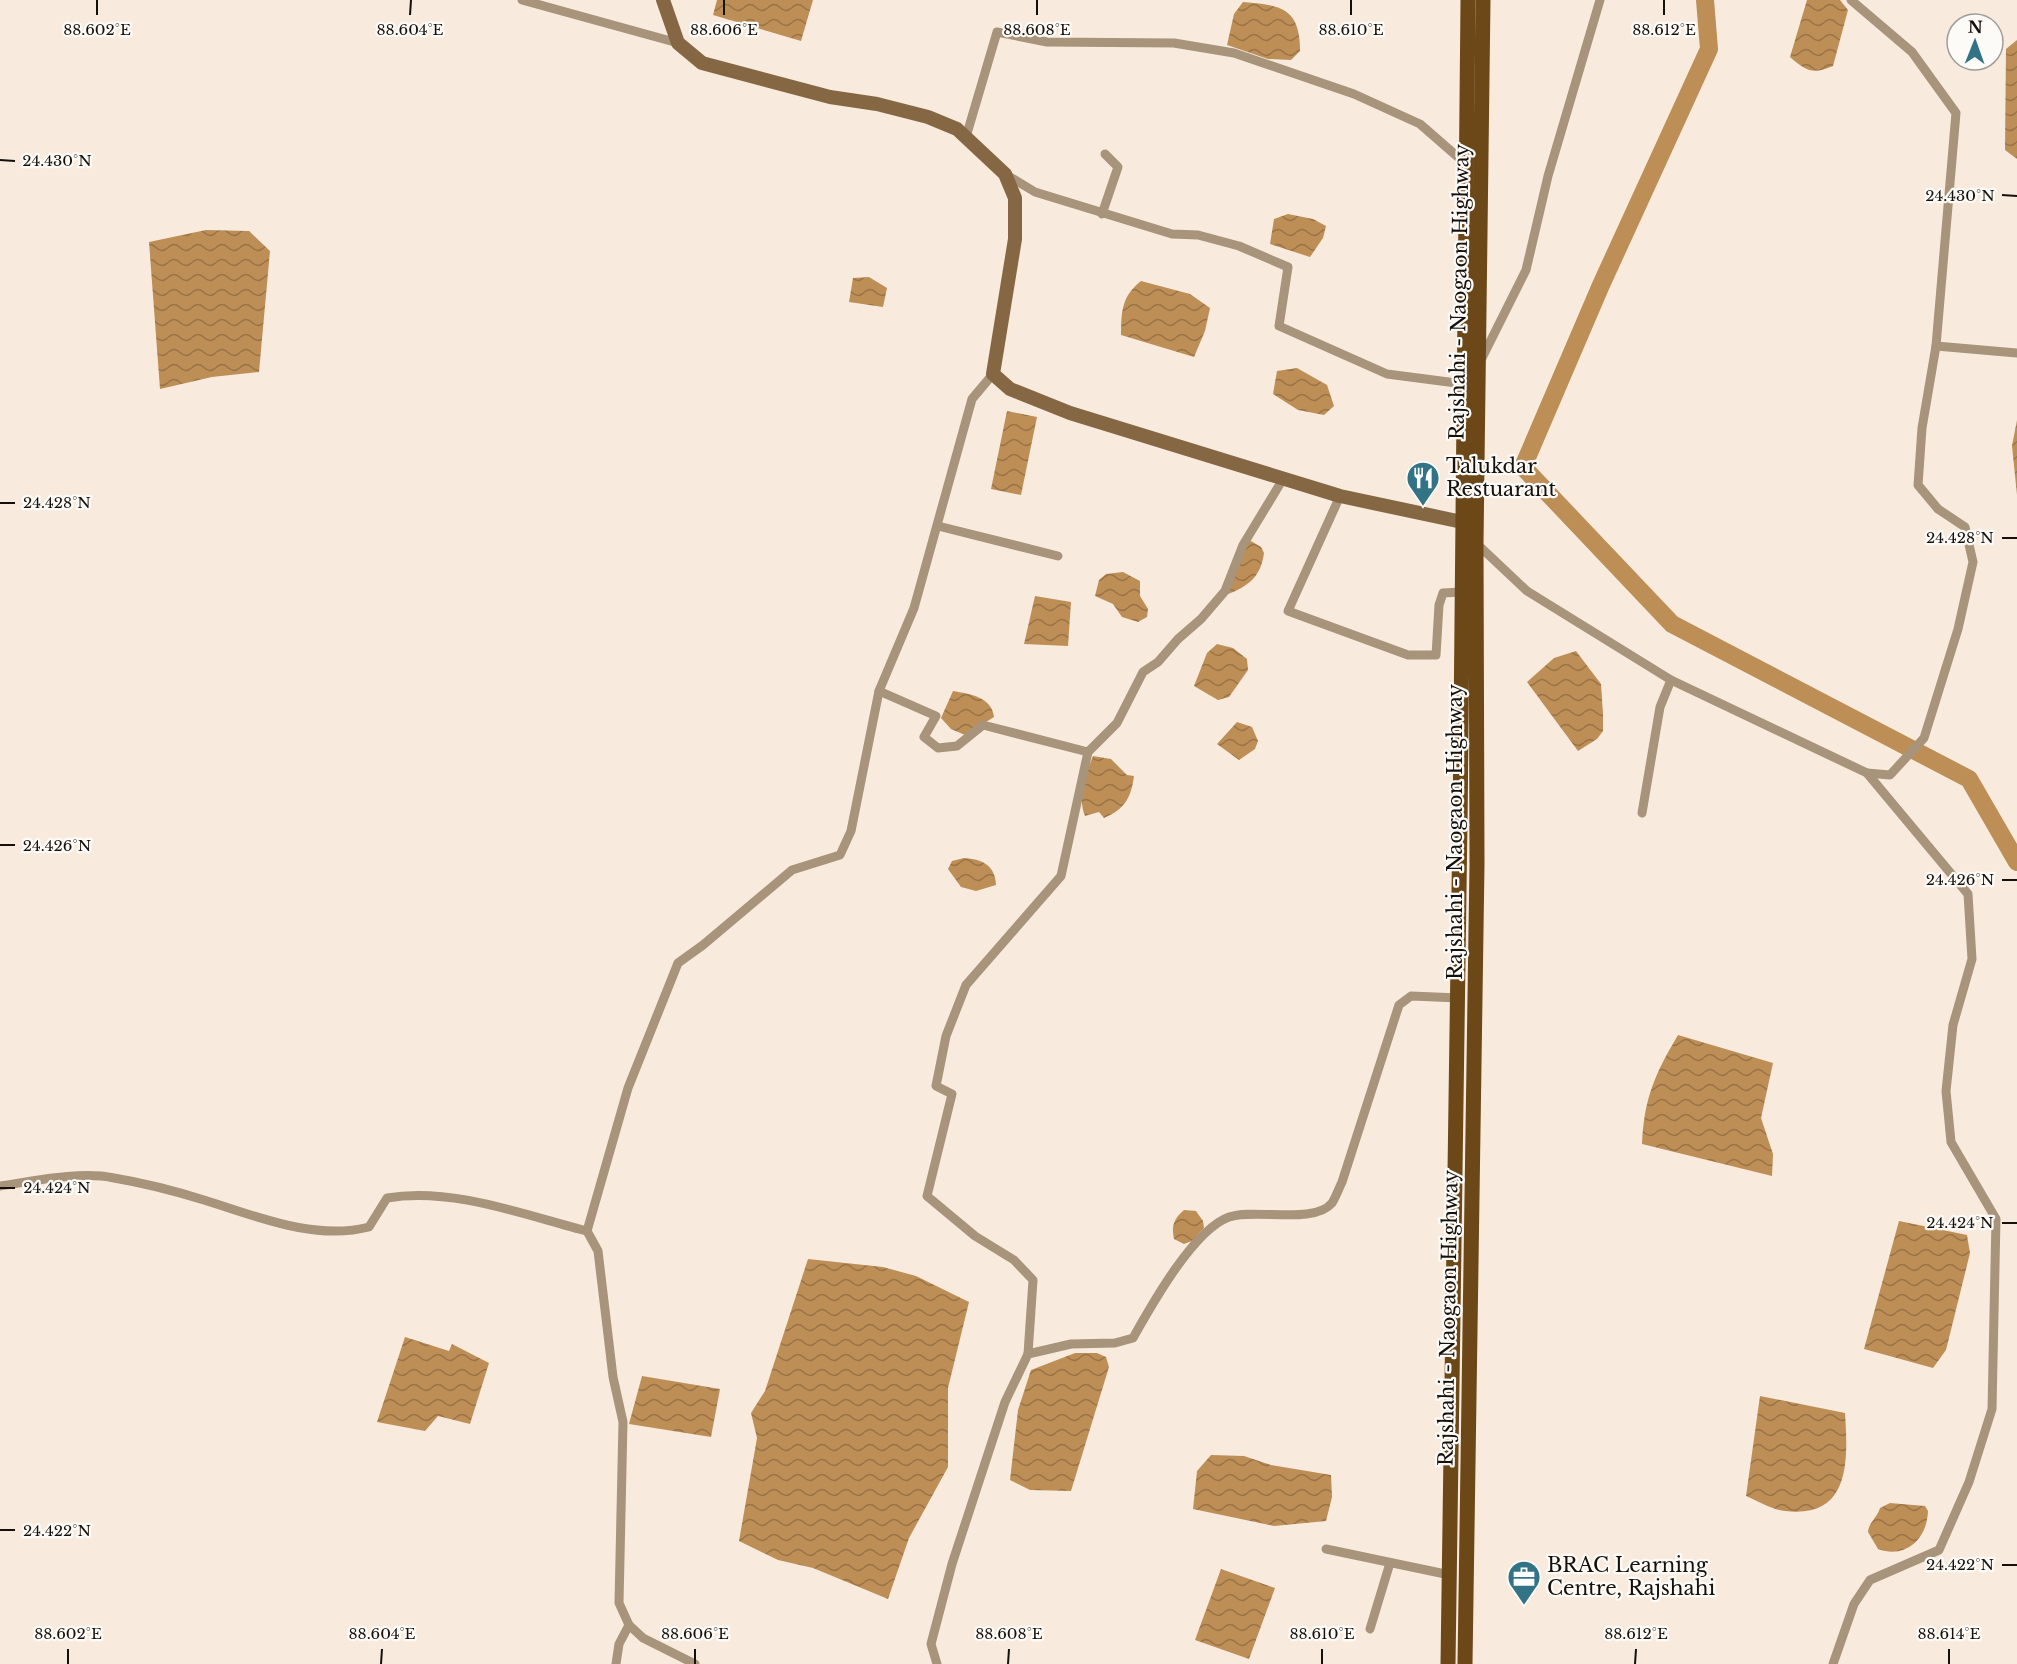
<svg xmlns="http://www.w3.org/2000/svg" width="2017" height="1664" font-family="'Libre Baskerville',serif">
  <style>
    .water { fill: url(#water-waves) }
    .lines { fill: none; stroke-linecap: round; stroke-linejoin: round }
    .river { stroke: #be8e57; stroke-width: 18 }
    .street { stroke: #a8937b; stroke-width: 9 }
    .secondary { stroke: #856744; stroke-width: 14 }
    .primary { stroke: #6c4819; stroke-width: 15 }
    .ticks { fill: none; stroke: #15100b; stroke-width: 2 }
    .labels { text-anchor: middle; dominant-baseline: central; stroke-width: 4.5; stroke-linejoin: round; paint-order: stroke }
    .street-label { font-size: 20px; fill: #15100b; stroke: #fdfbf8 }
    .poi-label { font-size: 20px; fill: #15100b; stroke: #fdfbf8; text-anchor: start }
    .ticks-label { font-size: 15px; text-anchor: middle; fill: #15100b; stroke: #fdfbf8; stroke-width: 4.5; stroke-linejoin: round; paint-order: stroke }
  </style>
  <defs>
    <pattern id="water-waves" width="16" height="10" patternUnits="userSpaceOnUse" patternTransform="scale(1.5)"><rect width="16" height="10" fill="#be8e57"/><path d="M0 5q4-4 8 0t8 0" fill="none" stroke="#997346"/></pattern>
  </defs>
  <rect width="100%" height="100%" fill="#f8ebdd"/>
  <g class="water">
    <polygon points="717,0 813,0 801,41 713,15"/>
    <path d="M1807,0H1840L1848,10L1833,66C1813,75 1806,71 1790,57Z"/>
    <path d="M1243,2C1281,5 1300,8 1300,51L1291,60L1268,59L1227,45L1234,14Z"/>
    <polygon points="2017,40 2017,159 2005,150 2006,49"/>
    <polygon points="1288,214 1313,219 1326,226 1323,238 1310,257 1270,244 1274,219"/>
    <polygon points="206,230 249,231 270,251 259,372 212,377 160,389 149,242"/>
    <polygon points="869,277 887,288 883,307 849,302 853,278"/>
    <path d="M1141,281L1190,294L1210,308L1205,331L1194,357L1121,335C1121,311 1122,296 1141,281Z"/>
    <polygon points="1297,368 1327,385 1334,406 1324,415 1298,410 1273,394 1277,371"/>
    <polygon points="1007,411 1037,417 1021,495 991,489"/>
    <polygon points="2017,420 2017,495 2012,446"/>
    <path d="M1251,541L1261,547L1264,553C1261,576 1249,586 1228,594L1241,545Z"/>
    <polygon points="1123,572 1140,581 1140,596 1148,609 1147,617 1138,622 1122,617 1113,604 1095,596 1099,580 1106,574"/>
    <polygon points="1035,596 1071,602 1068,646 1024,644"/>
    <polygon points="1217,644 1233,648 1247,659 1248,670 1229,697 1218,700 1194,686 1207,653"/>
    <polygon points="1576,651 1601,684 1603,714 1603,731 1597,739 1578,751 1527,682 1554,658"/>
    <path d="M953,691C970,694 992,697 994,717L965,735L951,729L941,718Z"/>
    <polygon points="1237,722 1252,727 1258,741 1255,749 1239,760 1217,744"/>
    <path d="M1093,756L1111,759L1127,775L1134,776C1131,798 1125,809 1104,818L1099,812L1085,816C1077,798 1086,774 1093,756Z"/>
    <path d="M964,858C982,859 995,865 996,885L976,891L961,887L948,869L952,861Z"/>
    <path d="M1678,1035L1773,1063L1761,1118L1773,1154L1772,1176L1642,1144C1644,1098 1655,1074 1678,1035Z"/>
    <path d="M1184,1210L1196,1211L1203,1221L1204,1228L1192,1241L1184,1244L1174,1239C1171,1225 1174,1219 1184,1210Z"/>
    <polygon points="1899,1221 1967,1235 1970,1253 1946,1350 1933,1368 1864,1349"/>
    <polygon points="808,1259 883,1267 916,1276 969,1302 948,1388 948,1467 909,1538 888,1599 813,1568 778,1560 739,1541 757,1438 751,1413 765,1391"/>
    <polygon points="405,1337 449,1351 452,1344 489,1363 470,1424 438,1416 425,1431 377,1422"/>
    <polygon points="1075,1353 1097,1353 1106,1357 1109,1367 1071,1491 1030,1490 1010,1480 1018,1410 1031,1370"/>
    <polygon points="642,1376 720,1389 711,1437 629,1424"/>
    <path d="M1760,1396L1845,1413C1848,1460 1851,1519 1785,1511C1772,1510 1758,1501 1746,1496Z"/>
    <polygon points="1211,1455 1244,1456 1271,1465 1331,1475 1332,1497 1326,1521 1274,1526 1193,1509 1197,1471"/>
    <path d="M1890,1503L1925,1506L1928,1511C1927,1540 1905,1559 1878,1549L1868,1532C1869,1522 1877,1518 1880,1508Z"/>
    <polygon points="1221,1569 1275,1588 1249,1659 1195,1640"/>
  </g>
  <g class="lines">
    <polyline class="river" points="1705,0 1709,49 1601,285 1523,467 1672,624 1969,779 2017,862"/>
    <g class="street">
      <polyline points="522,0 678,43"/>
      <polyline points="1851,0 1912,52 1956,113 1936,346 1922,428 1918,485 1938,509 1965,527 1973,562 1958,629 1924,738 1890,775 1867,773"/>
      <polyline points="966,137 997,32 1047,42 1174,43 1234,53 1354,94 1420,124 1467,165"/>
      <polyline points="1005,174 1035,192 1172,234 1198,235 1239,246 1288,267 1279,326 1387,374 1464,384"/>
      <polyline points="1102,214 1118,167 1105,154"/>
      <polyline points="1936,346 2017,353"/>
      <polyline points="1481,360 1526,270 1548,176 1600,0"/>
      <polyline points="1340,496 1288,611 1408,655 1436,655 1439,605 1443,593 1461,592"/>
      <polyline points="938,526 1058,556"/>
      <polyline points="1476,543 1527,591 1671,680 1867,773 1968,894 1972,959 1953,1025 1946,1091 1951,1142 1996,1219 1992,1409 1969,1482 1939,1550 1870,1580 1854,1604 1833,1664"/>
      <polyline points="879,691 936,716 924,737 938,748 957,746 983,725 1088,752"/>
      <polyline points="1642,813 1660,707 1671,680"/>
      <path d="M0,1186C34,1181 80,1171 114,1178C144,1183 175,1191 204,1200C256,1216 314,1241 369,1227L387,1198C453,1187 524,1215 587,1231"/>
      <polyline points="1028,1354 1033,1280 1014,1260 975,1236 927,1196 952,1094 936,1086 946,1036 966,985 1061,876 1088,752 1117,723 1143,672 1158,662 1178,639 1201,619 1225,591 1243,545 1283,479"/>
      <polyline points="1326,1549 1450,1575"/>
      <polyline points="1370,1629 1390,1563"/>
      <polyline points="616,1664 619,1644 629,1625"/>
      <polyline points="695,1664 643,1638 629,1625 619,1603 623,1422 613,1377 598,1251 587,1231 628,1088 678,963 703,945 792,870 840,855 851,831 879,691 914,608 972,399 993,374"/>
      <path d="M937,1664L931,1644L952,1564L1005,1402L1028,1354L1071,1344L1115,1343L1133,1338C1151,1306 1193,1230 1229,1217C1255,1208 1314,1225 1332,1203C1336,1197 1339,1188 1342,1182L1399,1005L1411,996L1459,998"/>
    </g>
    <polyline class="secondary" points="663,0 678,43 702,63 830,97 877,104 928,117 957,129 1005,174 1015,198 1015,239 993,374 1010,389 1070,413 1340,496 1462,522"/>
    <g class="primary">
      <path d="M1448,1664C1456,1109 1465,555 1468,0"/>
      <polyline points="1465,1664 1477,864 1476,543 1483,0"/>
    </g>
  </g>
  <path class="ticks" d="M97,15V0M410,15L411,0M724,15V0M1037,15V0M1351,15V0M1664,15V0M0,160L15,161M2002,195L2017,196M0,503H15M2002,538H2017M0,845H15M2002,880H2017M0,1188H15M2002,1223H2017M0,1530H15M2002,1565H2017M68,1664V1649M381,1664L382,1649M695,1664V1649M1008,1664L1009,1649M1322,1664V1649M1635,1664L1636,1649M1949,1664V1649"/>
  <defs>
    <g id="restaurant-pin" transform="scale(1.725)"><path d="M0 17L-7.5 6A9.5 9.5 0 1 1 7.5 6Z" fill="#327386" stroke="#fdfbf8"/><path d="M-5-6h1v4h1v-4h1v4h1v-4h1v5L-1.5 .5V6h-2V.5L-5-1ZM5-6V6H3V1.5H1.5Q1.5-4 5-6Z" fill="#fff"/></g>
    <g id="office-pin" transform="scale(1.725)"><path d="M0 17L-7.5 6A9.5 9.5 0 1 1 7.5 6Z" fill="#327386" stroke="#fdfbf8"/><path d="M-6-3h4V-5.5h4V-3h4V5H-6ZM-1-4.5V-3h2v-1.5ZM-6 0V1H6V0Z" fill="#fff"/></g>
  </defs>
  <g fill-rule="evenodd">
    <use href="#restaurant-pin" x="1423" y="478"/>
    <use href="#office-pin" x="1524" y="1577"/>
  </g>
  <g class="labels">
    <g class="street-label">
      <text transform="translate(1459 292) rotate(-89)">Rajshahi - Naogaon Highway</text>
      <text transform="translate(1455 832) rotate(-90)">Rajshahi - Naogaon Highway</text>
      <text transform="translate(1448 1318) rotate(-89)">Rajshahi - Naogaon Highway</text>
    </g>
    <g class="poi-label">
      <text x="1446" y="466">Talukdar<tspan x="1446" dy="23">Restuarant</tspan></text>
      <text x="1547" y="1565">BRAC Learning<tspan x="1547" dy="23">Centre, Rajshahi</tspan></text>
    </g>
  </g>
  <g class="ticks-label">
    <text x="97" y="35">88.602°E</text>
    <text x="410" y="35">88.604°E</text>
    <text x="724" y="35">88.606°E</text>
    <text x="1037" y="35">88.608°E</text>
    <text x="1351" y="35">88.610°E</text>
    <text x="1664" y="35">88.612°E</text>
    <text x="57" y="166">24.430°N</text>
    <text x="1960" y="201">24.430°N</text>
    <text x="57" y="508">24.428°N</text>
    <text x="1960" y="543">24.428°N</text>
    <text x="57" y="851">24.426°N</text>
    <text x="1960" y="885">24.426°N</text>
    <text x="57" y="1193">24.424°N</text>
    <text x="1960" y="1228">24.424°N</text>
    <text x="57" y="1536">24.422°N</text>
    <text x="1960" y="1570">24.422°N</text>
    <text x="68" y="1639">88.602°E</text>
    <text x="382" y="1639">88.604°E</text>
    <text x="695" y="1639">88.606°E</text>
    <text x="1009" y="1639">88.608°E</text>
    <text x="1322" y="1639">88.610°E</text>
    <text x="1636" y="1639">88.612°E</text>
    <text x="1949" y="1639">88.614°E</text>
  </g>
  <g transform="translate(1975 42) rotate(1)"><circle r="28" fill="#fdfbf8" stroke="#a09d99" stroke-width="1.5"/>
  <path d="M0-4.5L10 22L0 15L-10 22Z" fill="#327386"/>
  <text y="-9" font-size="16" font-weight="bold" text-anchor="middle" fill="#15100b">N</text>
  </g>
</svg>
